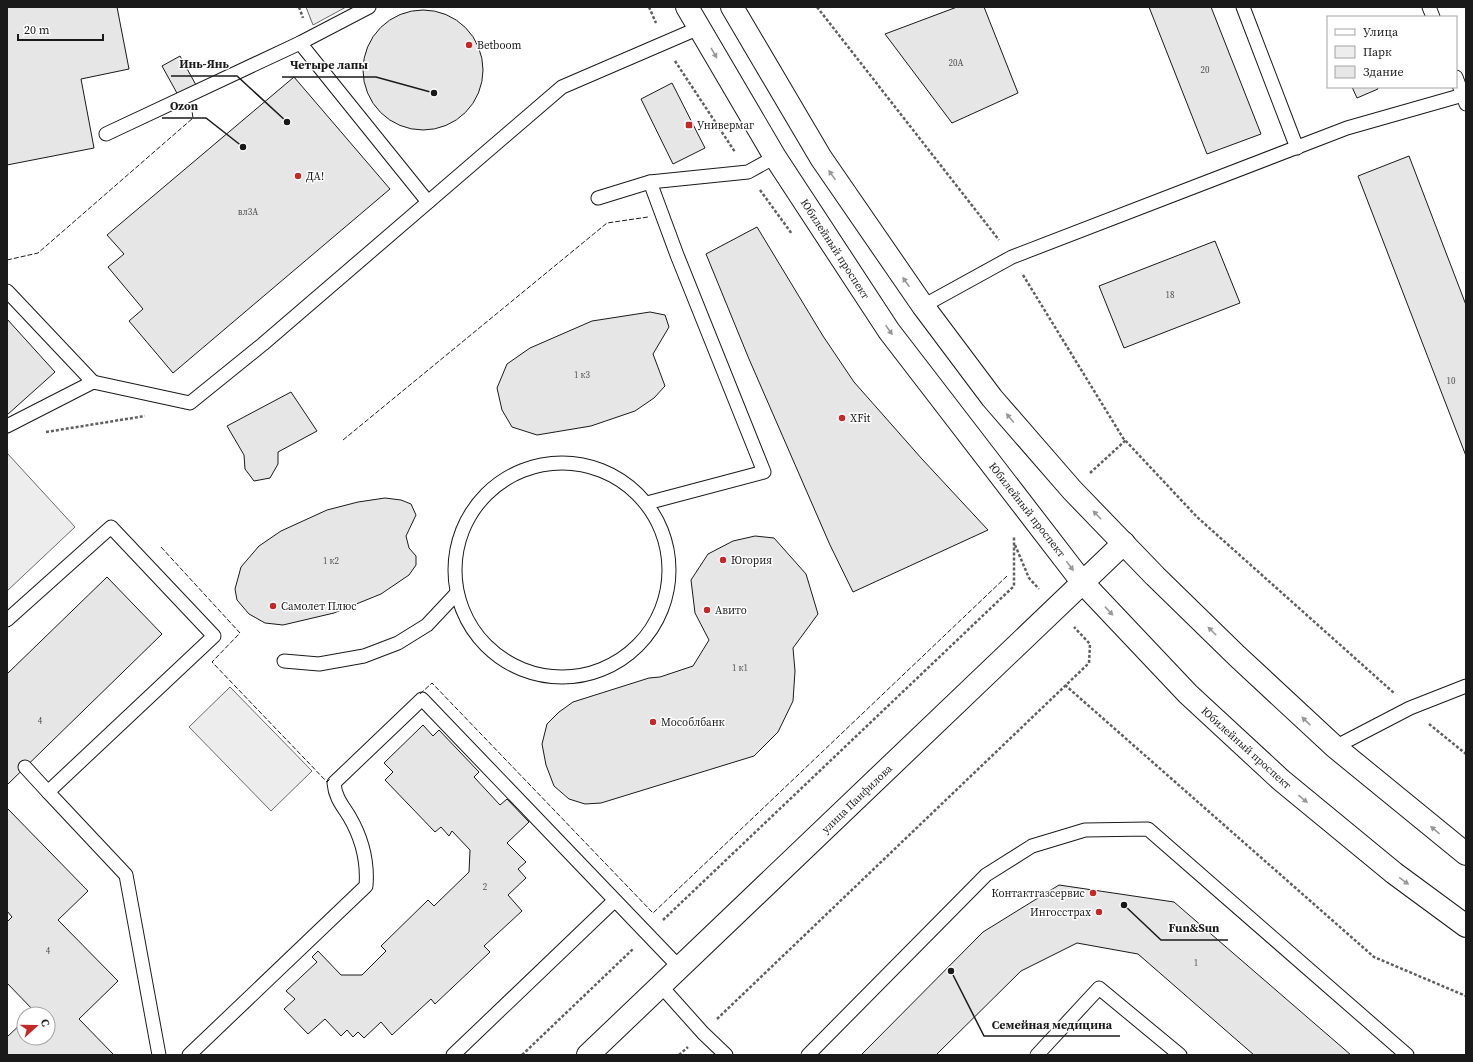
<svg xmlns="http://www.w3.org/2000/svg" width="1473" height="1062" font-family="'Source Serif 4',serif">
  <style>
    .green { fill: #ededed; stroke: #6a6a6a }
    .building { fill: #e6e6e6; stroke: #1a1a1a }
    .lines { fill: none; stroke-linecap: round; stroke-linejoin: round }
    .lane-casing { stroke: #1a1a1a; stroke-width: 15 }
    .secondary-casing { stroke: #1a1a1a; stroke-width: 24 }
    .path { stroke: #5f5f5f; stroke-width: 2.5; stroke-dasharray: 3 2; stroke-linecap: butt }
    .lane { stroke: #fff; stroke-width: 13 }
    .secondary { stroke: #fff; stroke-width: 22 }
    .fence { stroke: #1a1a1a; stroke-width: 1; stroke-dasharray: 5 2; stroke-linecap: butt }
    .oneway { fill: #989898 }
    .poi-dot { fill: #c62828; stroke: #fff; stroke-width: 1.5 }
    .labels { text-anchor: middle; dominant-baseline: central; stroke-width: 3; stroke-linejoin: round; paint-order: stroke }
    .number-label { font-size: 9px; fill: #4d4d4d }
    .poi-label { font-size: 11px; fill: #1a1a1a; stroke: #fff; text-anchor: start }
    .street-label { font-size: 11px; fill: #1a1a1a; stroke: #fff }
    .leader { fill: none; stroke: #1a1a1a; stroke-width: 1.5 }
    .callout-dot { fill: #1a1a1a; stroke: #fff; stroke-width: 1.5 }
    .callout-label { font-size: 12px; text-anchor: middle; font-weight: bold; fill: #1a1a1a; stroke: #fff; stroke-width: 3; stroke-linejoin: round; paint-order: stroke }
  </style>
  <rect width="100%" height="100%" fill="#fff"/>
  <g class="green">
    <polygon points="306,7 346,7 313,25"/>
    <polygon points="7,453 75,527 7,591"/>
    <polygon points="230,687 312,771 271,811 189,727"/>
  </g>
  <g class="building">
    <polygon points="7,7 117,7 129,69 81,79 94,148 7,165"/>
    <polygon points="957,7 984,7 1018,93 952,123 885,34"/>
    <polygon points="1149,7 1211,7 1261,134 1207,154"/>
    <circle cx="423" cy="70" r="60"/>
    <polygon points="180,56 196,85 178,95 162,66"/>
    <polygon points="294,77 390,189 173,373 129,321 143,309 108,267 124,254 107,235"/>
    <polygon points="672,83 705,148 673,164 641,99"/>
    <polygon points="1352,87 1377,87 1378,89 1357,98"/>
    <polygon points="1409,156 1466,305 1466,456 1358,176"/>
    <polygon points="757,227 823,336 854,382 922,459 988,530 853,592 830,545 749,359 706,254"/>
    <polygon points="1215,241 1240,303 1124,348 1099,286"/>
    <polygon points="650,312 665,315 669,327 653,354 665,386 654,398 635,411 591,426 537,435 512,427 502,410 497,388 507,364 530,348 592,321"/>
    <polygon points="7,319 55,372 7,415"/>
    <polygon points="291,392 317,431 278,452 278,464 270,478 254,481 245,469 244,455 227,426"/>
    <polygon points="385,498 401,500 411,504 416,515 406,536 409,548 416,556 416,565 409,575 381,594 334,613 283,625 265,623 249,614 237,600 235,589 241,567 259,546 281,531 327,510 358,502"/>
    <polygon points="755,536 774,538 806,574 818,614 793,648 795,671 793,701 778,732 754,756 601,803 585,804 569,799 554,786 546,765 542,744 547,724 559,712 573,702 649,678 660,677 693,666 709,640 695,613 691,580 708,554 733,541"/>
    <polygon points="107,577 162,634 7,785 7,674"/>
    <polygon points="423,725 433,736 439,730 479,772 474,777 500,805 507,799 529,822 507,843 526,862 518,869 526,878 508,895 522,911 484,946 490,952 435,1004 431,999 392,1035 381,1022 364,1038 358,1032 353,1037 347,1030 341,1036 325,1019 308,1034 284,1009 295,999 286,991 317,962 312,957 318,951 341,975 362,975 386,951 381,946 428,900 434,906 469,872 470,850 452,831 449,836 441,827 435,832 385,780 393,772 384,763"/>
    <polygon points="7,808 88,891 58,920 118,981 79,1019 114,1055 7,1055 7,1037 24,1021 24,1038 48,1038 48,1014 31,1014 34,1011 7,983 7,922 12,917 7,911"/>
    <polygon points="1059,885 1174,902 1351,1055 1254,1055 1138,954 1077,943 1021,971 936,1055 861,1055 983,932"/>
  </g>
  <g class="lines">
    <g class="lane-casing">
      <g id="lane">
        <polyline points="1243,7 1297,148"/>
        <polyline points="1429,7 1433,17"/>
        <polyline points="300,43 428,202"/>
        <polyline points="1456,77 1466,104"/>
        <polyline points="106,134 300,43 369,7"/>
        <polyline points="598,198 650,182 748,172 775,157"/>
        <polyline points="7,291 93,382"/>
        <polyline points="923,306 1012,257 1347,128 1463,95"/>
        <polyline points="7,426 93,382 190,403 263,344 562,87 699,28"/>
        <circle cx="562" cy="570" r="107"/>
        <polyline points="647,503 764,472 677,255 650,182"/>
        <polyline points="7,620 111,527 214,636 48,792 126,875 159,1055"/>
        <polyline points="284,661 319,664 364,656 398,643 427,625 457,593"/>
        <polyline points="1335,747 1410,708 1466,686"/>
        <polyline points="25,767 48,792"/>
        <polyline points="661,986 703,1033 726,1055"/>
        <path d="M189,1055L366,886C368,861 362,838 349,816C342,805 335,797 334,783L422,699L680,968"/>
        <polyline points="453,1055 614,901"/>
        <polyline points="808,1055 986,875 1032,846 1085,830 1148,829 1407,1055"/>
        <polyline points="1037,1055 1099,988 1180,1055"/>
      </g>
    </g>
    <g class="secondary-casing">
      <g id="secondary">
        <polyline points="687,7 775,157 889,331 1083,583 1188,694 1281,780 1394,873 1466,926"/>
        <polyline points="732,7 821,158 923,306 992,398 1072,490 1155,576 1237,656 1335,747 1466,854"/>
        <polyline points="588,1055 1124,543"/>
      </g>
    </g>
    <g class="path">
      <polyline points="299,7 303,18"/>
      <polyline points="649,7 656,23"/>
      <polyline points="817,7 999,240"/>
      <polyline points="675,61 735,152"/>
      <polyline points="760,190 792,234"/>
      <polyline points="1023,275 1123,438 1197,517 1394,693"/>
      <polyline points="46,432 145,416"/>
      <polyline points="1090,473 1126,440"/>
      <polyline points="1015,545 1029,578 1039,589"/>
      <polyline points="1065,685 1374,957 1466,996"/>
      <polyline points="1429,724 1466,754"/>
      <polyline points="663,920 1014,586 1014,536"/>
      <polyline points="717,1019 1089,663 1090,644 1074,627"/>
      <polyline points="522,1055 633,949"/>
      <polyline points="679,1055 688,1047"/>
    </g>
    <use href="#lane" class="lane"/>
    <use href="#secondary" class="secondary"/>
    <g class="fence">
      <polyline points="7,260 38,253 193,118 191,104"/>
      <polyline points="343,440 607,223 648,217"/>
      <polyline points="161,547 240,633 212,662 327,782 330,779"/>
      <polyline points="420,694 432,683 653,913 1007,576"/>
    </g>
  </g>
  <defs><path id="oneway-solid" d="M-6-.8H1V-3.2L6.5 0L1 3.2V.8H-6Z"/></defs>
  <g class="oneway">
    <use href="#oneway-solid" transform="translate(714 53) rotate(60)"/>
    <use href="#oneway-solid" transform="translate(832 175) rotate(-125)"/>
    <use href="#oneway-solid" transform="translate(906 282) rotate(-125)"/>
    <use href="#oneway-solid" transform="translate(889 330) rotate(55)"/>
    <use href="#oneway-solid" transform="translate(1010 418) rotate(-131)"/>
    <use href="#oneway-solid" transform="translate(1097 515) rotate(-134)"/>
    <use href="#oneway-solid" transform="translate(1070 566) rotate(53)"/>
    <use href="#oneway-solid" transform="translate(1109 611) rotate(47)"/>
    <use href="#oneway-solid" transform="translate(1212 631) rotate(-135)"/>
    <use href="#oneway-solid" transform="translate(1306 721) rotate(-137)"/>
    <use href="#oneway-solid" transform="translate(1303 799) rotate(39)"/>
    <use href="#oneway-solid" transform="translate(1435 830) rotate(-140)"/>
    <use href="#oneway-solid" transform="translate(1404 881) rotate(36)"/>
  </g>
  <g class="poi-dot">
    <circle cx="469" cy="45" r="4"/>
    <rect x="685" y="121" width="8" height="8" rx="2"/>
    <circle cx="298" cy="176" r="4"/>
    <circle cx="842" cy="418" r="4"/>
    <circle cx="723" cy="560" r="4"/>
    <circle cx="273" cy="606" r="4"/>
    <circle cx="707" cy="610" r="4"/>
    <circle cx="653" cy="722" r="4"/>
    <circle cx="1093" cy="893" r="4"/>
    <circle cx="1099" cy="912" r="4"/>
  </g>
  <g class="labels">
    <g class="number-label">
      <text x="956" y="63">20А</text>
      <text x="1205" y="70">20</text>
      <text x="248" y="212">вл3А</text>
      <text x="1170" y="295">18</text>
      <text x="582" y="375">1 к3</text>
      <text x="1451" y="381">10</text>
      <text x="331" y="561">1 к2</text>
      <text x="740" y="668">1 к1</text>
      <text x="40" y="721">4</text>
      <text x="485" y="887">2</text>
      <text x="48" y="951">4</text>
      <text x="1196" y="963">1</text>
    </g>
    <g class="poi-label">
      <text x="477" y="45">Betboom</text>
      <text x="697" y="125">Универмаг</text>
      <text x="306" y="176">ДА!</text>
      <text x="850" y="418">XFit</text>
      <text x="731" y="560">Югория</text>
      <text x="281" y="606">Самолет Плюс</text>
      <text x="715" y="610">Авито</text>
      <text x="661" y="722">Мособлбанк</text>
      <text x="1085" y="893" text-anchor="end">Контактгазсервис</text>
      <text x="1091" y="912" text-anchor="end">Ингосстрах</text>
    </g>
    <g class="street-label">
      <text transform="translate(835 249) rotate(57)">Юбилейный проспект</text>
      <text transform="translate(1027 510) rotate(52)">Юбилейный проспект</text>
      <text transform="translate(1246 748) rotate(42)">Юбилейный проспект</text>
      <text transform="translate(857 799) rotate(-44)">улица Панфилова</text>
    </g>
  </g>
  <path class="leader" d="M287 122L237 76H171M434 93L376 77H282M243 147L206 118H162M1124 905L1161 940H1228M951 971L984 1036H1120"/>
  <g class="callout-dot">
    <circle cx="287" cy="122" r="4"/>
    <circle cx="434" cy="93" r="4"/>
    <circle cx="243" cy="147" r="4"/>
    <circle cx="1124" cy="905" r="4"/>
    <circle cx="951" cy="971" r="4"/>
  </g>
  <g class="callout-label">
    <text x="204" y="68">Инь-Янь</text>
    <text x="329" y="69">Четыре лапы</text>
    <text x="184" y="110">Ozon</text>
    <text x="1194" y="932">Fun&amp;Sun</text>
    <text x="1052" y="1029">Семейная медицина</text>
  </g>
  <rect width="1473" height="1062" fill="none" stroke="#1a1a1a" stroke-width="16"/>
  <rect x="1327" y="16" width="130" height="72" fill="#ffffff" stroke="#a3a3a3"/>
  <rect x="1335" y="29" width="20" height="6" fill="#ffffff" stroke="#a3a3a3"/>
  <text x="1363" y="36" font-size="12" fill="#1a1a1a">Улица</text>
  <rect x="1335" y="46" width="20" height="12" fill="#ededed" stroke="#a3a3a3"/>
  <text x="1363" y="56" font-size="12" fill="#1a1a1a">Парк</text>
  <rect x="1335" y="66" width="20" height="12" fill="#e6e6e6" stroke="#a3a3a3"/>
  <text x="1363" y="76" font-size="12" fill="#1a1a1a">Здание</text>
  <g transform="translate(36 1026) rotate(69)"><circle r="19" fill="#ffffff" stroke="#a3a3a3"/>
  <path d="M0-3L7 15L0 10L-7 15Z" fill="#c62828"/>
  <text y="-6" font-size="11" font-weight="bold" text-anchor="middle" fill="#1a1a1a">С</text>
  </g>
  <path d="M18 34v6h85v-6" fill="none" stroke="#1a1a1a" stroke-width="2"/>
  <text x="24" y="34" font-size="12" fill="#1a1a1a" stroke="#ffffff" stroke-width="3" paint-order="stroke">20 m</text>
</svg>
